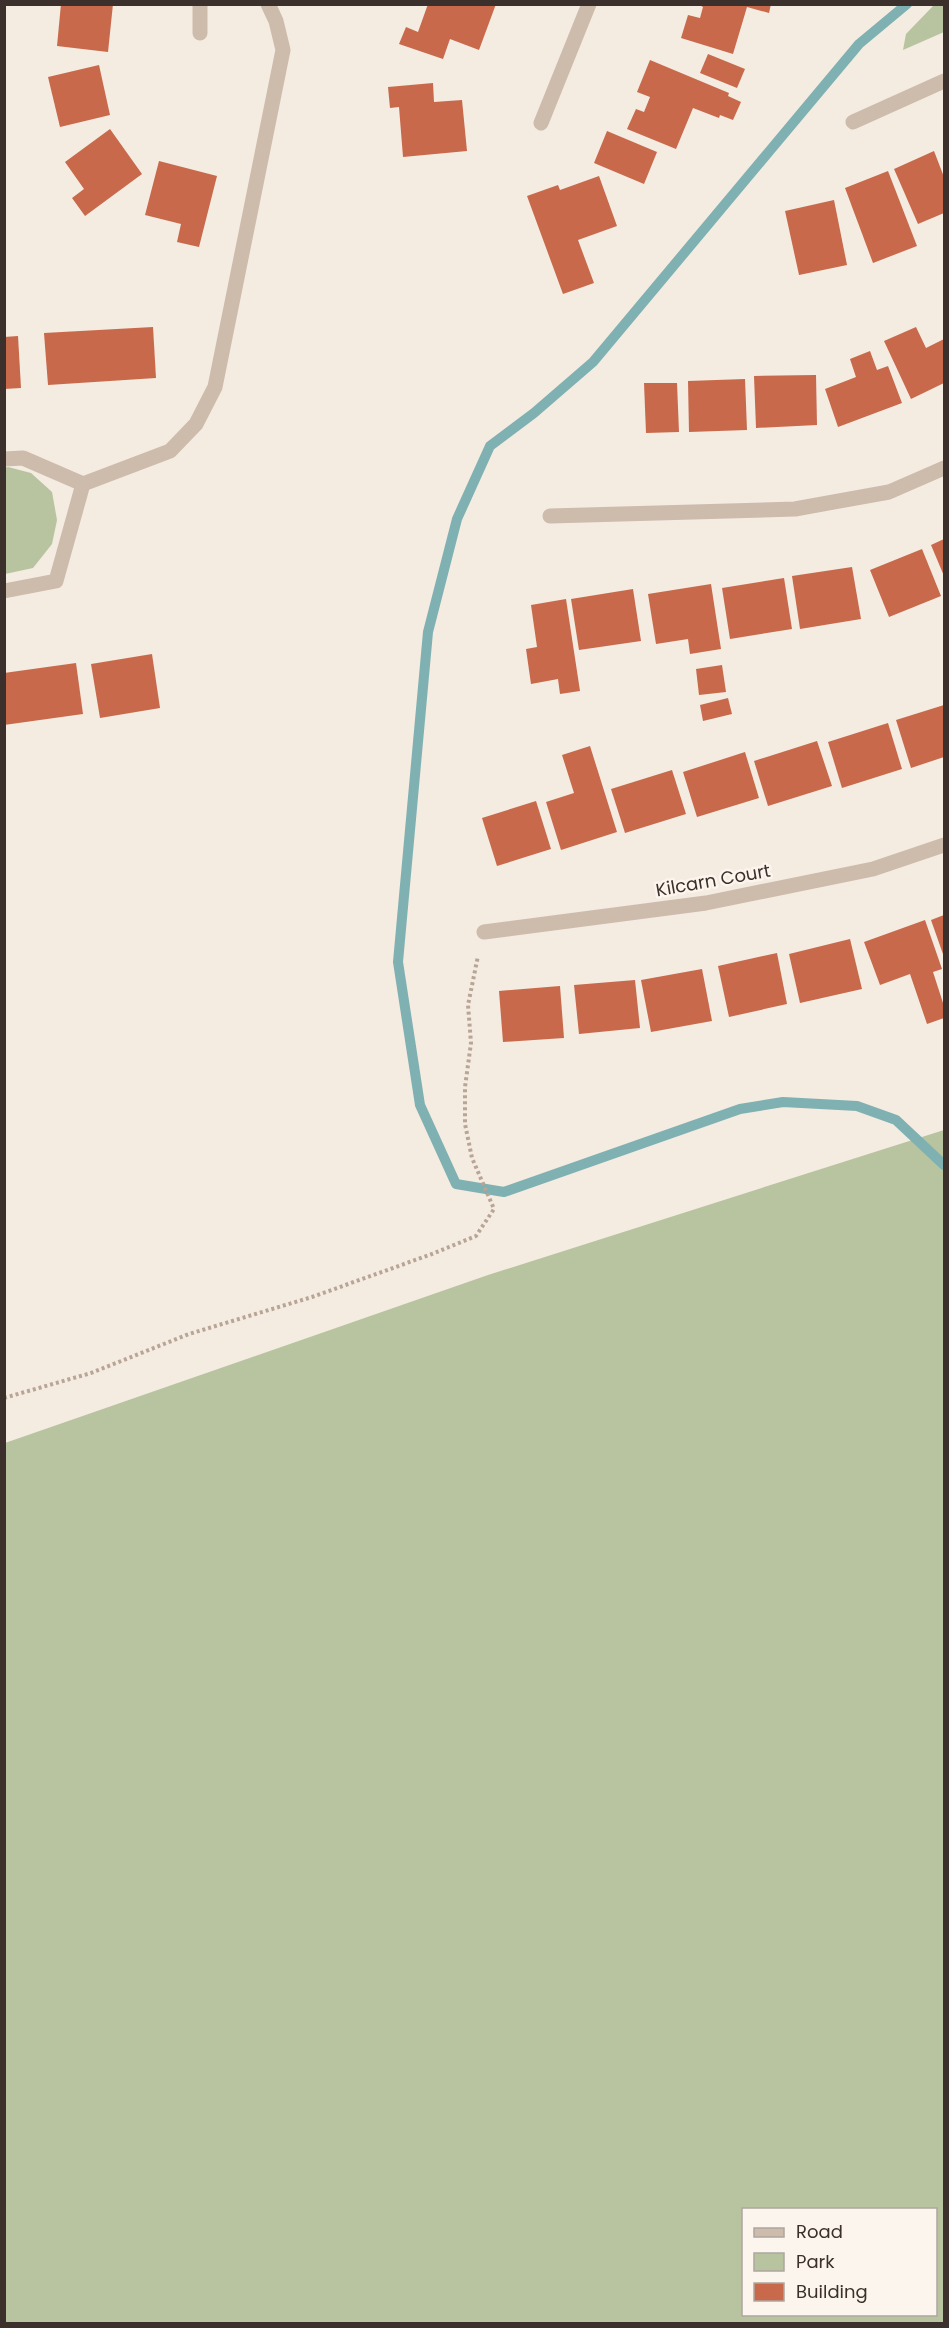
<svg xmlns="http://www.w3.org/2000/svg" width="949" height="2328" font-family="Poppins,sans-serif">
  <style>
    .green { fill: #b8c4a0; fill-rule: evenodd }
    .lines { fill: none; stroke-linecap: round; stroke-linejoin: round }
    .stream { stroke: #7fb0b2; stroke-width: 10 }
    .building { fill: #c8694b }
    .path { stroke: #b9a596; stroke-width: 4; stroke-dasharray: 3 3; stroke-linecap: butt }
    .minor { stroke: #cdbbac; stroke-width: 15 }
    .labels { text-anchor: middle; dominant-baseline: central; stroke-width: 5; stroke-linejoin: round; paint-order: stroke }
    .street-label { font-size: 18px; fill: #3b302b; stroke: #fbf5ee }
  </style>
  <rect width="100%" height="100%" fill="#f4ebe1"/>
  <g class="green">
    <polygon points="934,5 944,5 944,32 903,50 906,34"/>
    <polygon points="8,467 31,473 52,492 57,520 52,544 33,568 5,574 4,468"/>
    <path d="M944,1130V2323H5V1443L488,1275ZM744,2210H936V2314H744Z"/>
  </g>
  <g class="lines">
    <polyline class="stream" points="907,4 859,44 593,362 534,413 490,446 457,519 428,632 398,962 420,1105 456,1184 504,1192 740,1109 783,1102 857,1106 896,1120 944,1165"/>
  </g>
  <g class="building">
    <polygon points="61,4 113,4 108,52 57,46"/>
    <polygon points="428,4 496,4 479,50 450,39 443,59 399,44 406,27 418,32"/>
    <polygon points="698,4 771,4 769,13 747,7 733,54 681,38 688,15 700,18 703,7"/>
    <polygon points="708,54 745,69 737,88 700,73"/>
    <polygon points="650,60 729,93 728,96 741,102 733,120 720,115 719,118 693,108 676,149 627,129 636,109 644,112 650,97 637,92"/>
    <polygon points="99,65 110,115 60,127 48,77"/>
    <polygon points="433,83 434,102 462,100 467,151 403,157 399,107 390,108 388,87"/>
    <polygon points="110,129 142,174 85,216 72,198 84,189 65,162"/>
    <polygon points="607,131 657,152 644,184 594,163"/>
    <polygon points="934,151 944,177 944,213 918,224 894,169"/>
    <polygon points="159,161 217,176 199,247 177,242 181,224 145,215"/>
    <polygon points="888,171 917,246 873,263 845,188"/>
    <polygon points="599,176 617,226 578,240 594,283 563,294 527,196 558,185 560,190"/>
    <polygon points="834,200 847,265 799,275 785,211"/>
    <polygon points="153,327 156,378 48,385 44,333"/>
    <polygon points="916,327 926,348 944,339 944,383 911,399 884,341"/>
    <polygon points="18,336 21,388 4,389 4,337"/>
    <polygon points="870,351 877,370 888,366 902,403 838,427 825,389 856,377 850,359"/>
    <polygon points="816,375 817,425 756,428 754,376"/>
    <polygon points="745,379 747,430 689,432 688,381"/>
    <polygon points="644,383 677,383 679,432 646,433"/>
    <polygon points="944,539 944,576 931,545"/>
    <polygon points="922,549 941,596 889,617 870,570"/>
    <polygon points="852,567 861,619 800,629 792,576"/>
    <polygon points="784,578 792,629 730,639 722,588"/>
    <polygon points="711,584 721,649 690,654 688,639 656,644 648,594"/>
    <polygon points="633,589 641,641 579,650 571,599"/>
    <polygon points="566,599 580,691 560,694 558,679 531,684 526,649 537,647 531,605"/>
    <polygon points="152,654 160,708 100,718 91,664"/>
    <polygon points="76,663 83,714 4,725 4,673"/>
    <polygon points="722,665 726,692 699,695 696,669"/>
    <polygon points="728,698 732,714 703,721 700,705"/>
    <polygon points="944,705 944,757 911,768 896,720"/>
    <polygon points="888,723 902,769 842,788 828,742"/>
    <polygon points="817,741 832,786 768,806 754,761"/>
    <polygon points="590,746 617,832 561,850 546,802 574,793 562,755"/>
    <polygon points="745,752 759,798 697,817 683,772"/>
    <polygon points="672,770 686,814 625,833 611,789"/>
    <polygon points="536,801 551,849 497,866 482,818"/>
    <polygon points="944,915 944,957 931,920"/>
    <polygon points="925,920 942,969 933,972 944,1006 944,1018 927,1024 910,974 880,985 864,942"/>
    <polygon points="850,939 862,989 800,1003 789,954"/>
    <polygon points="777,953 787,1004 729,1017 718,966"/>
    <polygon points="702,969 712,1021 651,1032 641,980"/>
    <polygon points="635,980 640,1028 579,1034 574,985"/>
    <polygon points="560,986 564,1038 503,1042 499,991"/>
  </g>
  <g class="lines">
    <polyline class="path" points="4,1398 91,1373 189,1334 312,1297 432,1254 476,1236 494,1209 472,1158 465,1124 465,1087 471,1043 468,1005 478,956"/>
    <g class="minor">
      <polyline points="200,4 200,33"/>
      <polyline points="853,122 944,81"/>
      <polyline points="541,123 589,4"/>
      <polyline points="4,459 23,458 83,484 170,451 196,424 215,387 283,50 276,21 268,4"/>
      <polyline points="550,516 795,509 889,492 944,468"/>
      <polyline points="4,591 56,581 83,484"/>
      <polyline points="484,932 706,903 873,869 944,845"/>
    </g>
  </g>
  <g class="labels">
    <g class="street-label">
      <text transform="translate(713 880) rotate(-10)">Kilcarn Court</text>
    </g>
  </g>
  <rect width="949" height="2328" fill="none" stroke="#3b302b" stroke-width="12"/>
  <rect x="742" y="2208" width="195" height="108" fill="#fbf5ee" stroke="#aea6a0" stroke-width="1.5"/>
  <rect x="754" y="2228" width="30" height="9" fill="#cdbbac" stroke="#aea6a0" stroke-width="1.5"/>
  <text x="796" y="2238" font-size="18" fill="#3b302b">Road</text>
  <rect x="754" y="2253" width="30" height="18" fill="#b8c4a0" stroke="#aea6a0" stroke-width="1.5"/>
  <text x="796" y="2268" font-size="18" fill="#3b302b">Park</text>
  <rect x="754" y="2283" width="30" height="18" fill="#c8694b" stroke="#aea6a0" stroke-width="1.5"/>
  <text x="796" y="2298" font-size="18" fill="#3b302b">Building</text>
</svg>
